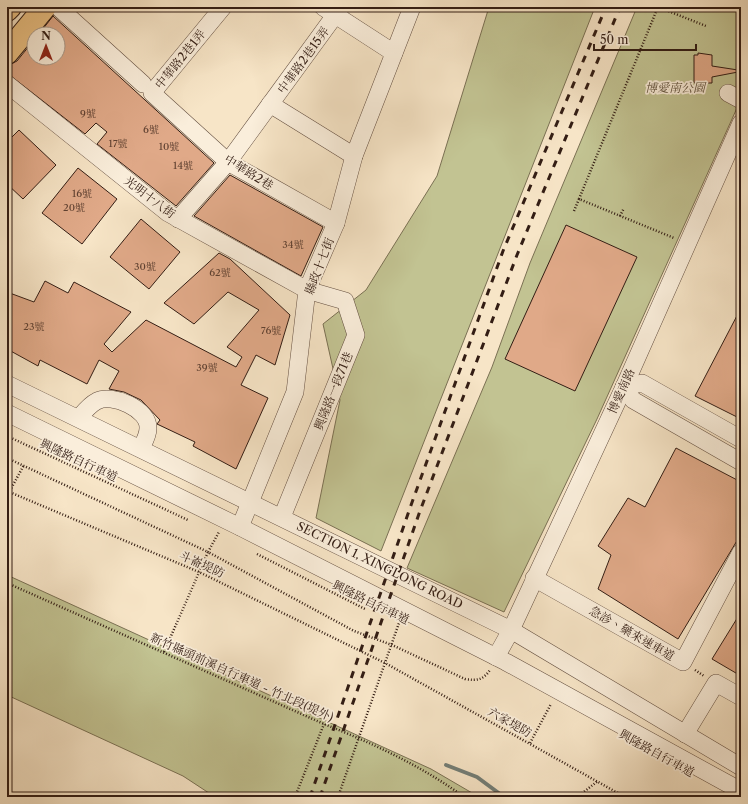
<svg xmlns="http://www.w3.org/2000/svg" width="748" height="804" font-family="'Libre Caslon Text','Noto Serif TC',serif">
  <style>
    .green { fill: #c2c392; stroke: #7a7053 }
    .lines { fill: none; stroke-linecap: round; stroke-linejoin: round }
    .stream { stroke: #737e77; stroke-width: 4 }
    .building { fill: #e0a988; stroke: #331d14 }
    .minor-casing { stroke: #644f41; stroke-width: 18 }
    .major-casing { stroke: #331d14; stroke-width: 24 }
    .path { stroke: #331d14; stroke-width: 2.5; stroke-dasharray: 1 2; stroke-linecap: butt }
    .minor { stroke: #faeedb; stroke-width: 17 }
    .major { stroke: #ecc284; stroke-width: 22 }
    .rail { stroke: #331d14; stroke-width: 3; stroke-dasharray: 7 7; stroke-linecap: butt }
    .labels { text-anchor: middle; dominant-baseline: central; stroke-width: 3.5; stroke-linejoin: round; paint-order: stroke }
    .number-label { font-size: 10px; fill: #5e4031 }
    .street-label { font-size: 12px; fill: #331d14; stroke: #faeedb }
    .park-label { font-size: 12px; font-style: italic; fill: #5e4f3a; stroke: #faeedb }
  </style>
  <rect width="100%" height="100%" fill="#f7e5c7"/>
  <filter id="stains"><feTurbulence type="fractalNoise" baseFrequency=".005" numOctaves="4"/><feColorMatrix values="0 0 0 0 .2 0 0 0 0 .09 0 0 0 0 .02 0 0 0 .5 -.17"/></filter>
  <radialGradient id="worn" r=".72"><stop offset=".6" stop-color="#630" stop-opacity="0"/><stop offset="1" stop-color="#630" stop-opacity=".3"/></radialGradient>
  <g class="green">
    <polygon points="489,7 595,7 381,551 316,518 340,400 323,324 366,290 437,176"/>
    <polygon points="637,7 741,7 741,99 597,419 504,612 407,568 492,367 530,263"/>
    <polygon points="7,575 431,769 479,797 215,797 183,776 7,695"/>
  </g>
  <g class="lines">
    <polyline class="stream" points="446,765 477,777 504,797"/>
  </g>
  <g class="building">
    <polygon points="53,16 214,163 176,206 97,144 107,132 96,123 85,134 7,73 7,66 17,61 34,40 34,58 58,58 58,34 39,34"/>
    <polygon points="698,53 712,55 712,66 738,70 738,72 712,77 712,83 694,83 694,55 698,55"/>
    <polygon points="19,130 56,165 23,199 7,184 7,142"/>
    <polygon points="78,168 117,199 82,244 42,213"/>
    <polygon points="230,175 323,227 301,276 194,216"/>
    <polygon points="141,219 180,252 149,289 110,257"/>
    <polygon points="566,225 637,257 575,391 505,359"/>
    <polygon points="219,253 230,259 290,315 275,365 256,355 241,385 268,398 236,469 193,446 195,442 157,424 160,420 141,400 124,392 109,389 119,371 99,360 87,384 40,360 38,366 7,349 7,292 34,302 45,281 68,293 74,282 131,312 104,344 112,352 146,320 236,367 242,357 227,347 259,310 228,292 194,324 164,303"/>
    <polygon points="741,308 741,419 695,396"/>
    <polygon points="676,448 741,482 741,534 678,639 598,589 611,555 598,546 628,498 645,507"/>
    <polygon points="741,612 741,676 712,659"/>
  </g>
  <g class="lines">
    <g class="minor-casing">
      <g id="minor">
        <polyline points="58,7 143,84"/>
        <polyline points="223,7 152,93 228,162 336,223"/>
        <polyline points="323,7 394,53"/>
        <polyline points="7,84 168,213 307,290 345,301 356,335 282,517"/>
        <polyline points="728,93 741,100"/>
        <polyline points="270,104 354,156"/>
        <polyline points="178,219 228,162 341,7"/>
        <polyline points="7,384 511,630 741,767"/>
        <polyline points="624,387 633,400 741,462"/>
        <polyline points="624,387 642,383 741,439"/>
        <polyline points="7,413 240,527 506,662 741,791"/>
        <path d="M79,418C84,412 89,405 97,401C112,393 149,409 148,428C148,436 144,442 141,448"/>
        <polyline points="240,527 295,392 307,290 336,223 354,156 412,7"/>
        <polyline points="534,578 683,662 741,552"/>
        <polyline points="496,657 511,630 624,387 741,123"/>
        <polyline points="685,734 716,683 741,697"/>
      </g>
    </g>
    <g class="major-casing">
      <g id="major">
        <polyline points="7,10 10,7"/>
        <polyline points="7,53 45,7"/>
      </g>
    </g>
    <g class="path">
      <polyline points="579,199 658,7 706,26"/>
      <polyline points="574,211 579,199 674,238"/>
      <polyline points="620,216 624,208"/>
      <polyline points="7,436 188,520"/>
      <polyline points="7,458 208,552 219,532"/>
      <polyline points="7,491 199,572 385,663 625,797"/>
      <polyline points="7,496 24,465"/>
      <polyline points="257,554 365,609"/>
      <path d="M7,583L324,724C372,743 422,766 464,797"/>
      <path d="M164,652L208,552L354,631L392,645L465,679C477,681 483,680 490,670"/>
      <polyline points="695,670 704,676"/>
      <polyline points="530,743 551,704"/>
      <polyline points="295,797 324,724"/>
      <polyline points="338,797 399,623"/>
      <polyline points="577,797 598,781"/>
    </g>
    <use href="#minor" class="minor"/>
    <use href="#major" class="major"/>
    <g class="rail">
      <polyline points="310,797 410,508 503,251 606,7"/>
      <polyline points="320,797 420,511 517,255 620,7"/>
    </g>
  </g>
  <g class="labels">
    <g class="number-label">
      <text x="88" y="113">9號</text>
      <text x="151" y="129">6號</text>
      <text x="118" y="143">17號</text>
      <text x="169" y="146">10號</text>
      <text x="183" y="165">14號</text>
      <text x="82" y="193">16號</text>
      <text x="74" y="207">20號</text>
      <text x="293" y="244">34號</text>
      <text x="145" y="266">30號</text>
      <text x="220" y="272">62號</text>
      <text x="34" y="326">23號</text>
      <text x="271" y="330">76號</text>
      <text x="207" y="367">39號</text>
    </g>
    <g class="street-label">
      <text transform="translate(180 59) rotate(-51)">中華路2巷1弄</text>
      <text transform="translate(303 60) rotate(-54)">中華路2巷15弄</text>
      <text transform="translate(249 172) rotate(32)">中華路2巷</text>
      <text transform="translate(150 197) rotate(37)">光明十八街</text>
      <text transform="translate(319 266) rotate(-69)">縣政十七街</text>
      <text transform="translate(333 391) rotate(-68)">興隆路一段71巷</text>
      <text transform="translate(621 391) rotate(-66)">博愛南路</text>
      <text transform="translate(79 460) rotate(25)">興隆路自行車道</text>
      <text transform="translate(202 564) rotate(24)">斗崙堤防</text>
      <text transform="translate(380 565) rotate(26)">SECTION 1, XINGLONG ROAD</text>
      <text transform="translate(371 602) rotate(26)">興隆路自行車道</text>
      <text transform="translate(632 633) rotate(30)">急診、藥來速車道</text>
      <text transform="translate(242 677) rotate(24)">新竹縣頭前溪自行車道 - 竹北段(堤外)</text>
      <text transform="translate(510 722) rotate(29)">六家堤防</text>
      <text transform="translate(657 753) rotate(29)">興隆路自行車道</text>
    </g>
    <g class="park-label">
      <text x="675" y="87">博愛南公園</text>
    </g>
  </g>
  <rect width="748" height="804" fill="none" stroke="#f7e5c7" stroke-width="24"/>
  <rect x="8" y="8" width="732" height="788" fill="none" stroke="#331d14" stroke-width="2"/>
  <rect x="12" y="12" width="724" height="780" fill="none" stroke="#331d14"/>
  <g transform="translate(46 46)"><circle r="19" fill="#faeedb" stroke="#aa9a8b"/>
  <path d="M0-3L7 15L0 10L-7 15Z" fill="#8f2418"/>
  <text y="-6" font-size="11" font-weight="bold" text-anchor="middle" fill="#331d14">N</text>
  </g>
  <path d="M594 44v6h102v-6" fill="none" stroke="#331d14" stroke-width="2"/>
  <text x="600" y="44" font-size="12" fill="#331d14" stroke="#faeedb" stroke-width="3" paint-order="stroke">50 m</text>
  <rect width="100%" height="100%" filter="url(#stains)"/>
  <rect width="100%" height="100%" fill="url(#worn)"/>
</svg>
